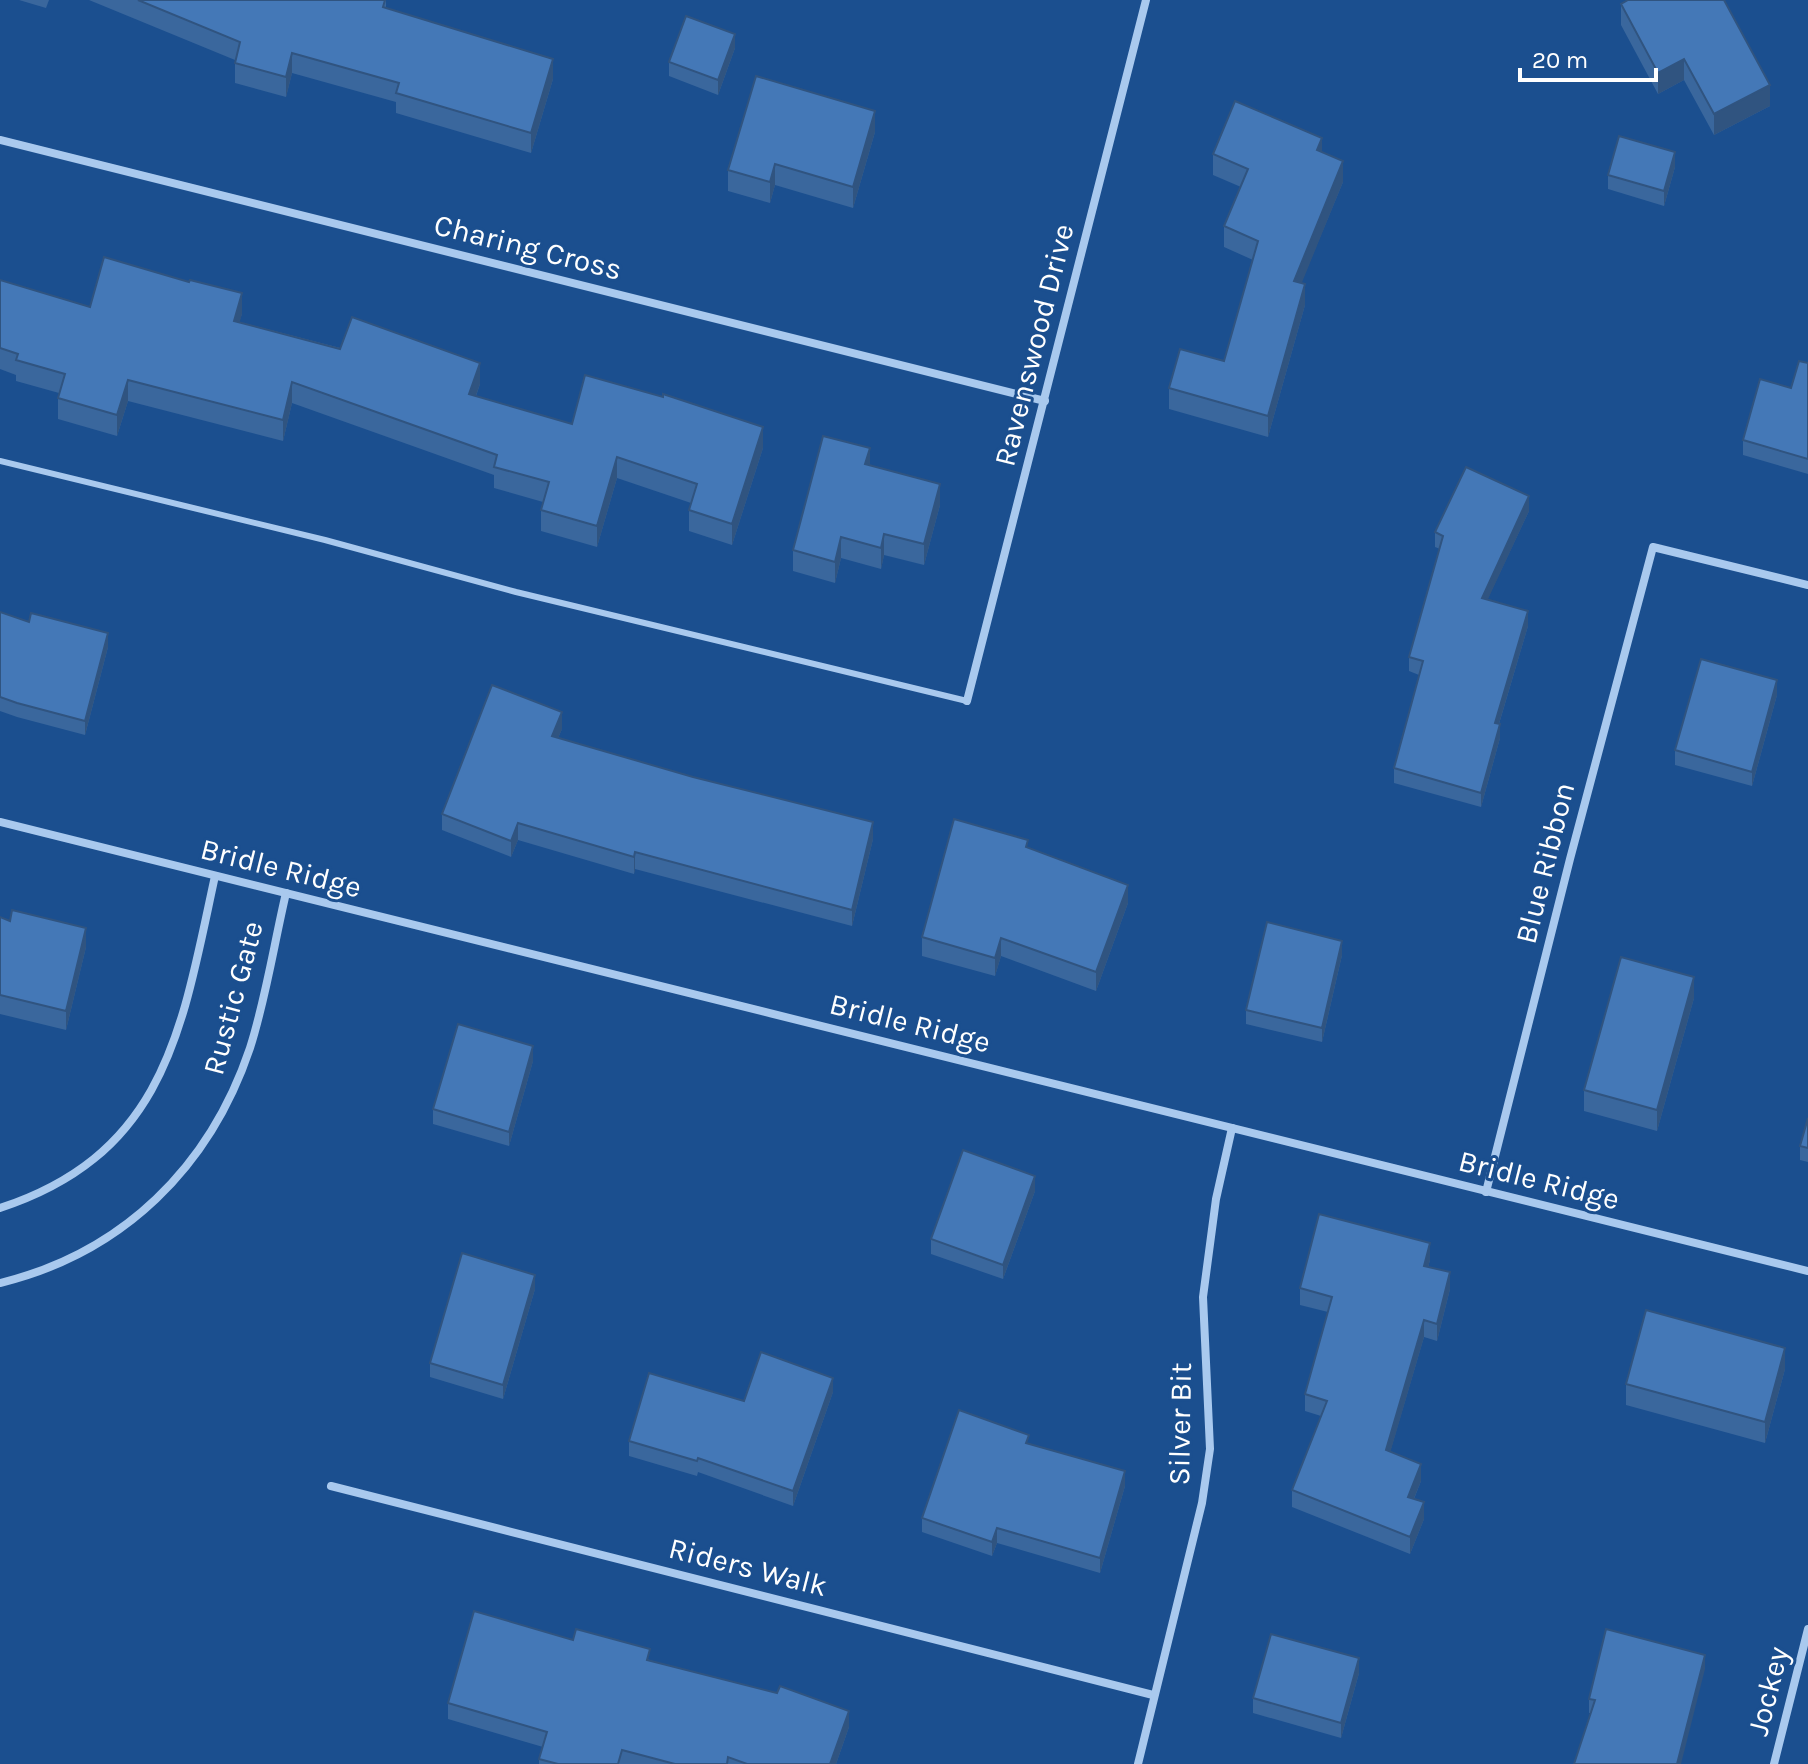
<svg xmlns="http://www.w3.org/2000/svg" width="1808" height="1764" font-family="Karla,sans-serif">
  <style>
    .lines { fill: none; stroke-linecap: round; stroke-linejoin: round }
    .service { stroke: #a9c9ee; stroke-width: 6 }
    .minor { stroke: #a9c9ee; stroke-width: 8 }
    .wall { fill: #3a679d }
    .shaded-wall { fill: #305480 }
    .building { fill: #4478b7; stroke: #305480; stroke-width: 2 }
    .labels { text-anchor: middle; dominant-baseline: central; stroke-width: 6; stroke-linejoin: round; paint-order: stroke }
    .street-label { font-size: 30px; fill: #fff; stroke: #1b4f8f }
  </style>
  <rect width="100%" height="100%" fill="#1b4f8f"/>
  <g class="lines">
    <polyline class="service" points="0,461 325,540 516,592 967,701"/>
    <g class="minor">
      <polyline points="0,140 1045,401"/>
      <polyline points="967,701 1146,0"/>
      <polyline points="0,822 1808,1271"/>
      <polyline points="1486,1192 1570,859 1653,547 1808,585"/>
      <path d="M0,1208C167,1153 182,1027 215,876"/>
      <path d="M0,1283C123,1253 210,1167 250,1048C266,998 274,944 286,893"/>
      <polyline points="331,1486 1153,1695"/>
      <polyline points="1138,1764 1202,1503 1210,1449 1203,1297 1216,1199 1232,1128"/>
      <polyline points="1774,1764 1808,1629"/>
    </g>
  </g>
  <g class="wall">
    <polygon points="19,0 49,0 46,8"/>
    <polygon points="89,0 386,0 386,8 553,79 531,153 396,113 396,102 292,73 286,97 235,83 235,60"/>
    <polygon points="1621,4 1770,106 1714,135 1684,80 1658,94 1621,25"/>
    <polygon points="735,48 718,95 669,76 669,62"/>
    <polygon points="875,132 853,208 775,185 770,203 728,191 728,170"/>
    <polygon points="1322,152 1343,182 1301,283 1305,305 1268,437 1169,409 1169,388 1224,361 1253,260 1224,247 1224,226 1241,187 1213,175 1213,154"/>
    <polygon points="1675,167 1664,206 1608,189 1608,175"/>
    <polygon points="0,280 90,307 242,314 239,322 480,384 476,396 572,424 763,448 732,545 689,531 689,510 691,503 617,478 597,547 541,531 541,510 543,502 494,488 494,475 292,403 283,441 128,401 117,436 58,419 58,398 59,393 16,381 16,375 0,369"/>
    <polygon points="1808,363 1808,474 1743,455 1743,440 1791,388"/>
    <polygon points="870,465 940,505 924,565 884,555 881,569 841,558 835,583 793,571 793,550"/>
    <polygon points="1529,511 1487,600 1528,626 1499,724 1500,738 1481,807 1394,783 1394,768 1419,675 1409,671 1409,657 1440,549 1435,547 1435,532"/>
    <polygon points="0,612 108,647 85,735 17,717 0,711"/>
    <polygon points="1777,695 1752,786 1675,765 1675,750"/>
    <polygon points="562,729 558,738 873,839 852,926 635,869 634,874 518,840 511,857 442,830 442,814"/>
    <polygon points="1028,848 1128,903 1096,991 1001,956 995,976 922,956 922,937"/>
    <polygon points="0,917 86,947 66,1030 0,1014"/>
    <polygon points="1342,955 1322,1042 1246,1024 1246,1010"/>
    <polygon points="1694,998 1657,1131 1584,1111 1584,1090"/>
    <polygon points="533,1061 509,1146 433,1124 433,1109"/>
    <polygon points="1808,1118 1808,1162 1800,1160 1800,1146"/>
    <polygon points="1035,1191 1003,1279 931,1254 931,1239"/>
    <polygon points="1430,1260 1428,1267 1450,1289 1437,1341 1424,1337 1390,1452 1421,1481 1414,1499 1424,1519 1410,1554 1292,1507 1292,1490 1321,1416 1305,1411 1305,1394 1328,1312 1300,1305 1300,1288"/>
    <polygon points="535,1289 503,1399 430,1377 430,1363"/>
    <polygon points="1785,1369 1765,1443 1626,1405 1626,1384"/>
    <polygon points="833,1392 793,1506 698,1472 697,1476 629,1456 629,1441 744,1401"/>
    <polygon points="1029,1443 1125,1486 1100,1573 997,1543 992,1556 922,1532 922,1518"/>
    <polygon points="573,1640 650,1660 849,1727 836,1764 539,1764 539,1759 543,1747 448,1719 448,1703"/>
    <polygon points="1705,1669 1590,1713 1589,1713 1589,1699"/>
    <polygon points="1359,1673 1341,1738 1253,1713 1253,1698"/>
  </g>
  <g class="shaded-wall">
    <polygon points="735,34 735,48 718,95 718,80"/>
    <polygon points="292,53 292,73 286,97 286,77"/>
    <polygon points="553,59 553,79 531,153 531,133"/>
    <polygon points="1684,59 1684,80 1658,94 1658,73"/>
    <polygon points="1770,85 1770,106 1714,135 1714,114"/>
    <polygon points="875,111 875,132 853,208 853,187"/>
    <polygon points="1322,138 1322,159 1317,150"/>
    <polygon points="1675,152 1675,167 1664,206 1664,191"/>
    <polygon points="1343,161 1343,182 1294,302 1294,281"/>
    <polygon points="775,164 775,185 770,203 770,182"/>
    <polygon points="1305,284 1305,305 1268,437 1268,416"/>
    <polygon points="242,293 242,314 234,342 234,321"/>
    <polygon points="480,363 480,384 469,415 469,394"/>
    <polygon points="128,380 128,401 117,436 117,415"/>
    <polygon points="292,382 292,403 283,441 283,420"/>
    <polygon points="763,427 763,448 732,545 732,524"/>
    <polygon points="870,448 870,469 865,464"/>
    <polygon points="617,457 617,478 597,547 597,526"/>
    <polygon points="940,484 940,505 924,565 924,544"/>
    <polygon points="1529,496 1529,511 1482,612 1482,598"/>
    <polygon points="884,534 884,555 881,569 881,548"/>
    <polygon points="841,537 841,558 835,583 835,562"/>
    <polygon points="1528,611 1528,626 1495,737 1495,723"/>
    <polygon points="108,633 108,647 85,735 85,721"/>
    <polygon points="1777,680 1777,695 1752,786 1752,772"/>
    <polygon points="562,712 562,729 552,752 552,736"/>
    <polygon points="1500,724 1500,738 1481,807 1481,793"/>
    <polygon points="873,822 873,839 852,926 852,910"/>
    <polygon points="518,823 518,840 511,857 511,841"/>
    <polygon points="635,852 635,869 634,874 634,857"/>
    <polygon points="1128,885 1128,903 1096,991 1096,972"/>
    <polygon points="86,928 86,947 66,1030 66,1011"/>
    <polygon points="1001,938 1001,956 995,976 995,958"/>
    <polygon points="1342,941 1342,955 1322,1042 1322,1028"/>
    <polygon points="1694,977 1694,998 1657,1131 1657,1110"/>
    <polygon points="533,1046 533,1061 509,1146 509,1132"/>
    <polygon points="1035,1176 1035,1191 1003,1279 1003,1265"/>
    <polygon points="1430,1243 1430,1260 1424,1282 1424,1266"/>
    <polygon points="1450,1272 1450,1289 1437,1341 1437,1324"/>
    <polygon points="535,1275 535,1289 503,1399 503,1385"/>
    <polygon points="1424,1320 1424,1337 1386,1467 1386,1450"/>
    <polygon points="1785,1348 1785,1369 1765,1443 1765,1422"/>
    <polygon points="833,1378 833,1392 793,1506 793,1491"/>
    <polygon points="1421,1464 1421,1481 1408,1513 1408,1497"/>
    <polygon points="1125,1471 1125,1486 1100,1573 1100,1558"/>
    <polygon points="1424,1502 1424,1519 1410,1554 1410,1537"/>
    <polygon points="997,1528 997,1543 992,1556 992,1542"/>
    <polygon points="1705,1655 1705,1669 1681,1764 1677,1764"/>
    <polygon points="1359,1658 1359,1673 1341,1738 1341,1723"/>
    <polygon points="849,1711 849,1727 836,1764 830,1764"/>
  </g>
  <g class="building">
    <polygon points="138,0 385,0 383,7 553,59 531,133 396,93 399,83 292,53 286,77 235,63 240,42"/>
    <polygon points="1628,0 1724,0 1770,85 1714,114 1684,59 1658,73 1621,4"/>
    <polygon points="686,16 735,34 718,80 669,62"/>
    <polygon points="756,76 875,111 853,187 775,164 770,182 728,170"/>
    <polygon points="1235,101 1322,138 1317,150 1343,161 1294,281 1305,284 1268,416 1169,388 1180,349 1224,361 1258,241 1224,226 1248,169 1213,154"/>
    <polygon points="1619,136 1675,152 1664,191 1608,175"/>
    <polygon points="104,257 189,282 190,280 242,293 234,321 340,349 352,317 480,363 469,394 572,424 585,375 663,397 663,394 763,427 732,524 689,510 697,484 617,457 597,526 541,510 549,482 494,467 497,455 292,382 283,420 128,380 117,415 58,398 65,374 16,360 18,354 0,348 0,280 90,307"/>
    <polygon points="1799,361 1808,363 1808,459 1743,440 1760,379 1791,388"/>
    <polygon points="823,436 870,448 865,464 940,484 924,544 884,534 881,548 841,537 835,562 793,550"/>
    <polygon points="1466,467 1529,496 1482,598 1528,611 1495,723 1500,724 1481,793 1394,768 1423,661 1409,657 1443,536 1435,532"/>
    <polygon points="0,612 29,622 31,613 108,633 85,721 17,703 0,697"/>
    <polygon points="1701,659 1777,680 1752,772 1675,750"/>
    <polygon points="492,685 562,712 552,736 693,777 873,822 852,910 635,852 634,857 518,823 511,841 442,814"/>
    <polygon points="954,819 1028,840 1026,847 1128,885 1096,972 1001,938 995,958 922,937"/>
    <polygon points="12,910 86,928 66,1011 0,995 0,917 10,921"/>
    <polygon points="1267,922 1342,941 1322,1028 1246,1010"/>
    <polygon points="1621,957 1694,977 1657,1110 1584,1090"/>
    <polygon points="458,1024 533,1046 509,1132 433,1109"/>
    <polygon points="1808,1118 1808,1148 1800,1146"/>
    <polygon points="963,1150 1035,1176 1003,1265 931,1239"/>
    <polygon points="1319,1214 1430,1243 1424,1266 1450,1272 1437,1324 1424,1320 1386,1450 1421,1464 1408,1497 1424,1502 1410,1537 1292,1490 1327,1401 1305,1394 1332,1297 1300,1288"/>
    <polygon points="462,1253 535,1275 503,1385 430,1363"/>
    <polygon points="1646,1310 1785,1348 1765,1422 1626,1384"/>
    <polygon points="761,1352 833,1378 793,1491 698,1458 697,1461 629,1441 649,1373 744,1401"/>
    <polygon points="959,1410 1029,1435 1026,1443 1125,1471 1100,1558 997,1528 992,1542 922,1518"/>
    <polygon points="474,1611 573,1640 576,1629 650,1649 647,1660 777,1693 780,1686 849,1711 830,1764 747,1764 728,1757 727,1764 675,1764 622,1750 618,1764 558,1764 539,1759 547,1732 448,1703"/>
    <polygon points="1606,1629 1705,1655 1677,1764 1574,1764 1595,1700 1589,1699"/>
    <polygon points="1271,1634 1359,1658 1341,1723 1253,1698"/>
  </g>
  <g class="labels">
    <g class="street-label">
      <text transform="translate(528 247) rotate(14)">Charing Cross</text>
      <text transform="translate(1034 345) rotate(-76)">Ravenswood Drive</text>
      <text transform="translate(1545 863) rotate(-76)">Blue Ribbon</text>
      <text transform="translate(281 868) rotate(14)">Bridle Ridge</text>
      <text transform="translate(233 998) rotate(-75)">Rustic Gate</text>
      <text transform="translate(910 1023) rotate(14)">Bridle Ridge</text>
      <text transform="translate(1539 1180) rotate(14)">Bridle Ridge</text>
      <text transform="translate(1180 1424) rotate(-89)">Silver Bit</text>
      <text transform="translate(748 1567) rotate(14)">Riders Walk</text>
      <text transform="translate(1768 1691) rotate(-76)">Jockey</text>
    </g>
  </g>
  <path d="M1520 68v12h136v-12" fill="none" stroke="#ffffff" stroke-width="4"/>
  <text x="1532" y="68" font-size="24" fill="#ffffff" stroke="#1b4f8f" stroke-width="6" paint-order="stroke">20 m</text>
</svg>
